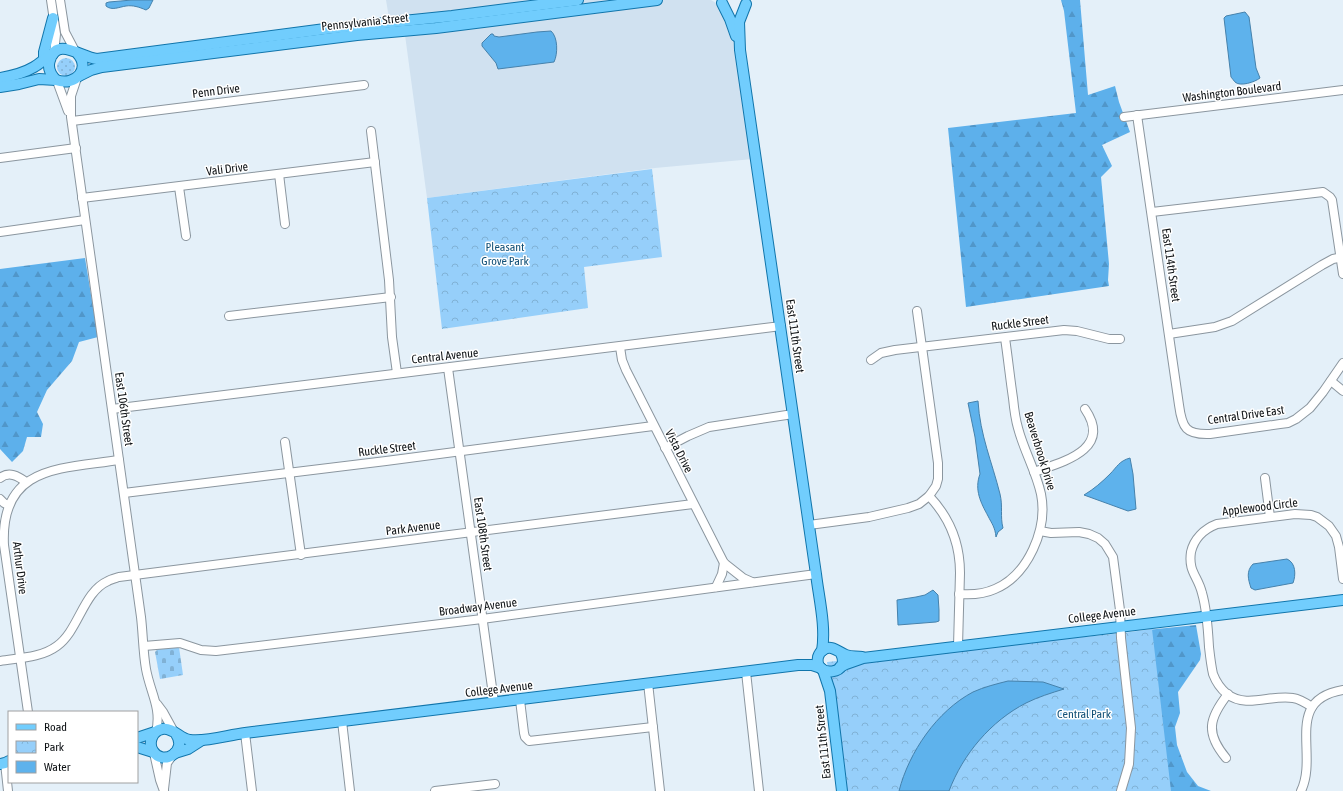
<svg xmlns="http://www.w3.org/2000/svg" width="1343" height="791" font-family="'Asap Condensed',sans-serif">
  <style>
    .built { fill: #d0e1f0 }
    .grass { fill: url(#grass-dots) }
    .forest { fill: url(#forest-firs) }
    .cemetery { fill: url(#cemetery-stones) }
    .park { fill: url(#park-crowns) }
    .water { fill: #5eb2ec; stroke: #4682ac }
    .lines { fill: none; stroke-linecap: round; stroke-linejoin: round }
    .minor-casing { stroke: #8b969f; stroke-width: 10 }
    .major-casing { stroke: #1175ab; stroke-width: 12 }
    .minor { stroke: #fff; stroke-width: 8 }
    .major { stroke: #71cdfd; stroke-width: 10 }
    .labels { text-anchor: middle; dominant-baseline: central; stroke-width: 3; stroke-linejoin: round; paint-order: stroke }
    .street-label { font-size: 12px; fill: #0e1215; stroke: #fff }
    .park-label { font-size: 12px; fill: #125178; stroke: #fff }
  </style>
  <defs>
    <pattern id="grass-dots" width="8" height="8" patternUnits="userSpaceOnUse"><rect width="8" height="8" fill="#96cffa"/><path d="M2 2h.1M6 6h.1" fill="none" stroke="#80b1d5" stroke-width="1.8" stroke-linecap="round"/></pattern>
    <pattern id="forest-firs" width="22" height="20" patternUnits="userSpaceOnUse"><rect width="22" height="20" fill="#5db0eb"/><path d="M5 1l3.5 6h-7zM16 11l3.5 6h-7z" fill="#5096c9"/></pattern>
    <pattern id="cemetery-stones" width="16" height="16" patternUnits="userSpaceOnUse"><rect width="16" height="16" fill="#96cffa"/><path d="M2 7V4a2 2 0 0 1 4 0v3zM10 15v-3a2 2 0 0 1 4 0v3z" fill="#80b1d5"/></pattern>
    <pattern id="park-crowns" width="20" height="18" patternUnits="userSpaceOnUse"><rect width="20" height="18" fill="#96cffa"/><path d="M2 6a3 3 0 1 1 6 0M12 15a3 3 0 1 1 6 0" fill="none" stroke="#80b1d5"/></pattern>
  </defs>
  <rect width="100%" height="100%" fill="#e4f0f9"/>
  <polygon class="built" points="386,0 711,0 716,3 724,13 736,44 753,159 655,168 427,198 405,35 392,36"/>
  <circle class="grass" cx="66" cy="67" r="9"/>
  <g class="forest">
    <polygon points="1061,0 1080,0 1088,95 1115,86 1119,102 1130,132 1102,145 1112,166 1101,177 1109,264 1108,280 1109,286 966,307 948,128 1076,113 1064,11"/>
    <polygon points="85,258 98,337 79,342 72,361 47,390 37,412 43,424 41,437 27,437 23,451 12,462 0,449 0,269"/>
    <polygon points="1196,625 1201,654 1200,660 1178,692 1180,713 1175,727 1177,745 1187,772 1198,786 1211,791 1164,791 1147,630"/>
  </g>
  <polygon class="cemetery" points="179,647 183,675 160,679 155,652 158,649"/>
  <g class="park">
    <polygon points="652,169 662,257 584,267 588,308 442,329 427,198"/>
    <polygon points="1152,629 1171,791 843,791 827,662 1123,633"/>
  </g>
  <g class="water">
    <path d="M132,0H153L149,8L146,10C139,7 133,5 126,6C119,7 112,11 106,6V3L109,2Z"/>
    <path d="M1245,12L1249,17L1256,68L1260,78C1255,82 1240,87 1235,82C1235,82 1231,77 1231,77L1224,18L1226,16Z"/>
    <path d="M551,31C558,37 558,54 554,62L498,69L496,63L482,46V43L491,34H493L494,36L499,37L537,32Z"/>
    <path d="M978,401C980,435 992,462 1000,494C1003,506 1000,517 1003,528L998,532L996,537C995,527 992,524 988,516C981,503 974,490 980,474L975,437L968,403Z"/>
    <path d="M1130,458L1133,474L1136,509L1128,511L1084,495C1094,489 1102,482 1110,474C1117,467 1119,461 1130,458Z"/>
    <path d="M1287,559C1296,563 1296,575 1293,583L1255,590L1251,588C1248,579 1246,571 1253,564Z"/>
    <polygon points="933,590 938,595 939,610 939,621 936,622 898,625 897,600 916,597 925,595"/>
    <path d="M1008,681L1043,682L1064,689C1051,693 1038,697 1026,703C991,721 963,754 949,791H899C909,752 937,711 973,692C984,687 996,684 1008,681Z"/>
  </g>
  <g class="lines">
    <g class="minor-casing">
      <g id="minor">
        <polyline points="51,0 56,34 54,53"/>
        <polyline points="60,0 65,32 75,51"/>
        <path d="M77,78L71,96V117L141,617C143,634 143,652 146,669C150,692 162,708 156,732"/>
        <polyline points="57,81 68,111"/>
        <path d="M1137,115L1179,405C1182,428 1186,435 1210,434L1280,424L1288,423L1296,419L1310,408L1323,392L1343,363"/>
        <polyline points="1124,117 1343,90"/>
        <polyline points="72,121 364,85"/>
        <polyline points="371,131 389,280 392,337 397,373"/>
        <polyline points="0,158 76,148"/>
        <polyline points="279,174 285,224"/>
        <polyline points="179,187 186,236"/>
        <polyline points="82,198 375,162"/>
        <polyline points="1152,212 1323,192 1330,197 1332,200 1343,274"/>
        <polyline points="0,232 85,220"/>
        <polyline points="229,316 391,297"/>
        <polyline points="1169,334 1215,327 1232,321 1322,265 1333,259 1343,257"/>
        <polyline points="620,347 622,360 626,370 724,563 743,578 752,582"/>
        <polyline points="871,360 881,353 895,350 1064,330 1077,331 1109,339 1120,339"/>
        <polyline points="448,368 494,702"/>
        <polyline points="1331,381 1343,391"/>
        <polyline points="112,409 781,326"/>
        <polyline points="285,442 301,555"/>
        <polyline points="665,448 688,436 709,427 793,414"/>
        <path d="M1034,472C1062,462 1113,450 1085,409"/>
        <path d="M0,478C9,471 18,476 26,482"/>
        <polyline points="1265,478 1270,517"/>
        <polyline points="124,493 386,461 653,426"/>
        <path d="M929,496C950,518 960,544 960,573L958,646"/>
        <polyline points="0,499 4,503 8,505"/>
        <polyline points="809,525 869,517 908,508 919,504 929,496 936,486 938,479 938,463 917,311"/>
        <polyline points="1040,531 1051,533 1079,532 1089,534 1098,538 1105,544 1113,557 1120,610 1121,638 1131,728 1129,764 1121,791"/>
        <polyline points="716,587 722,574 724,563"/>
        <path d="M959,594C971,595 984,594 995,589C1028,575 1048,529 1041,494C1036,471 1024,451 1018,428C1015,418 1014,408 1013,398C1010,378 1008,358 1005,338"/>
        <polyline points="144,646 180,643 201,650 216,651 482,619 816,574"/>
        <path d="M0,661C18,658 41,658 57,646C79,630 83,592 108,581C111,579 116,578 119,577L693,504"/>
        <polyline points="746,672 759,791"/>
        <polyline points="648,683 660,791"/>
        <polyline points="520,700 524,733 525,737 529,741 653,727"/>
        <polyline points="157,704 163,712 174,732"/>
        <path d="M1312,707C1306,703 1300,699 1293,698C1271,694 1247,709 1227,694C1221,689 1216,682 1213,674C1211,665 1210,656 1209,647C1208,629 1207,610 1202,593C1198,576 1188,572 1191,552C1194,539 1204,529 1217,524L1295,514L1311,515L1317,517L1329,526L1336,536L1339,547L1343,579"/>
        <path d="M28,712L4,545C0,465 61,469 119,460"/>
        <polyline points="342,721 350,791"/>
        <polyline points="245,733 252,791"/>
        <polyline points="154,753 160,780 164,791"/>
        <path d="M1226,758C1205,733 1209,718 1228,694"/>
        <polyline points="5,763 8,791"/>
        <polyline points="164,789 167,763 172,756"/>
        <polyline points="435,791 495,784"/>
        <path d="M1301,791C1319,754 1283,700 1343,690"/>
      </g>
    </g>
    <g class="major-casing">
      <g id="major">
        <polyline points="722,3 730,19 736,36"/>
        <path d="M746,4L739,22L740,50L816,574C819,599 826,626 822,651"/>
        <path d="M76,52C92,68 76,87 56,80C51,75 47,68 50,60C57,36 82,58 97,59L325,29L452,16L578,0"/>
        <polyline points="44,60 44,52 53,18"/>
        <polyline points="79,76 91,70 102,67 357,35 436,28 657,0"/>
        <path d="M0,78C12,76 24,73 34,67C41,63 46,57 53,54"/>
        <polyline points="0,87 19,84 39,79 56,80"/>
        <path d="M840,652C854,675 813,679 818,657C819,654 821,651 823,650C832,644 838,652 846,655C851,657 856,656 862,657"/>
        <polyline points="840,667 846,664 863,658 1343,600"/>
        <polyline points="823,670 830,691 842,791"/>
        <path d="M176,734C188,751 163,767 153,751C148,743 152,731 162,729C173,727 180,739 190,740C208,742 228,735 245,733L798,665H812L821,668"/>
        <polyline points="137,738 155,732"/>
        <polyline points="137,747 153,752"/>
        <polyline points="175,753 188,749 202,740"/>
        <polyline points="0,764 5,763 9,761"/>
      </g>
    </g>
    <use href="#minor" class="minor"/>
    <use href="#major" class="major"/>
  </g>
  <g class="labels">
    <g class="street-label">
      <text transform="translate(365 22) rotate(-6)">Pennsylvania Street</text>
      <text transform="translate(216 91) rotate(-7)">Penn Drive</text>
      <text transform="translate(1232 92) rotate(-7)">Washington Boulevard</text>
      <text transform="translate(227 169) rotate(-7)">Vali Drive</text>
      <text transform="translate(1171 265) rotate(82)">East 114th Street</text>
      <text transform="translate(1020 323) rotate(-7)">Ruckle Street</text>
      <text transform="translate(795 336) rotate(82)">East 111th Street</text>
      <text transform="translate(445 356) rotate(-6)">Central Avenue</text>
      <text transform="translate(124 409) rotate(82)">East 106th Street</text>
      <text transform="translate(1246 415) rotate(-8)">Central Drive East</text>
      <text transform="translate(387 449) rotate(-7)">Ruckle Street</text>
      <text transform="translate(679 451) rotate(63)">Vista Drive</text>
      <text transform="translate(1040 451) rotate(73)">Beaverbrook Drive</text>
      <text transform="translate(1260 507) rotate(-7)">Applewood Circle</text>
      <text transform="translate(413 528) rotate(-7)">Park Avenue</text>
      <text transform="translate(483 534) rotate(82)">East 108th Street</text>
      <text transform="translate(20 568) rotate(83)">Arthur Drive</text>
      <text transform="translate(478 607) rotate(-7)">Broadway Avenue</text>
      <text transform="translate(1102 615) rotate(-7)">College Avenue</text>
      <text transform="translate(499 689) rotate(-7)">College Avenue</text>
      <text transform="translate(823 742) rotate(-96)">East 111th Street</text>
    </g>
    <g class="park-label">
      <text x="505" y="247">Pleasant<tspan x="505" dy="14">Grove Park</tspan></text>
      <text x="1084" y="714">Central Park</text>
    </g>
  </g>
  <rect x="8" y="711" width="130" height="72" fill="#ffffff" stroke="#9fa0a1"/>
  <rect x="16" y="724" width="20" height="6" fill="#71cdfd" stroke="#9fa0a1"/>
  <text x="44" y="731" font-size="12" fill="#0e1215">Road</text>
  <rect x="16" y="741" width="20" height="12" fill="url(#park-crowns)" stroke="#9fa0a1"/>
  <text x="44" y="751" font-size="12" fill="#0e1215">Park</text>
  <rect x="16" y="761" width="20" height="12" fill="#5eb2ec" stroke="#9fa0a1"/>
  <text x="44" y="771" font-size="12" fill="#0e1215">Water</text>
</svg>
